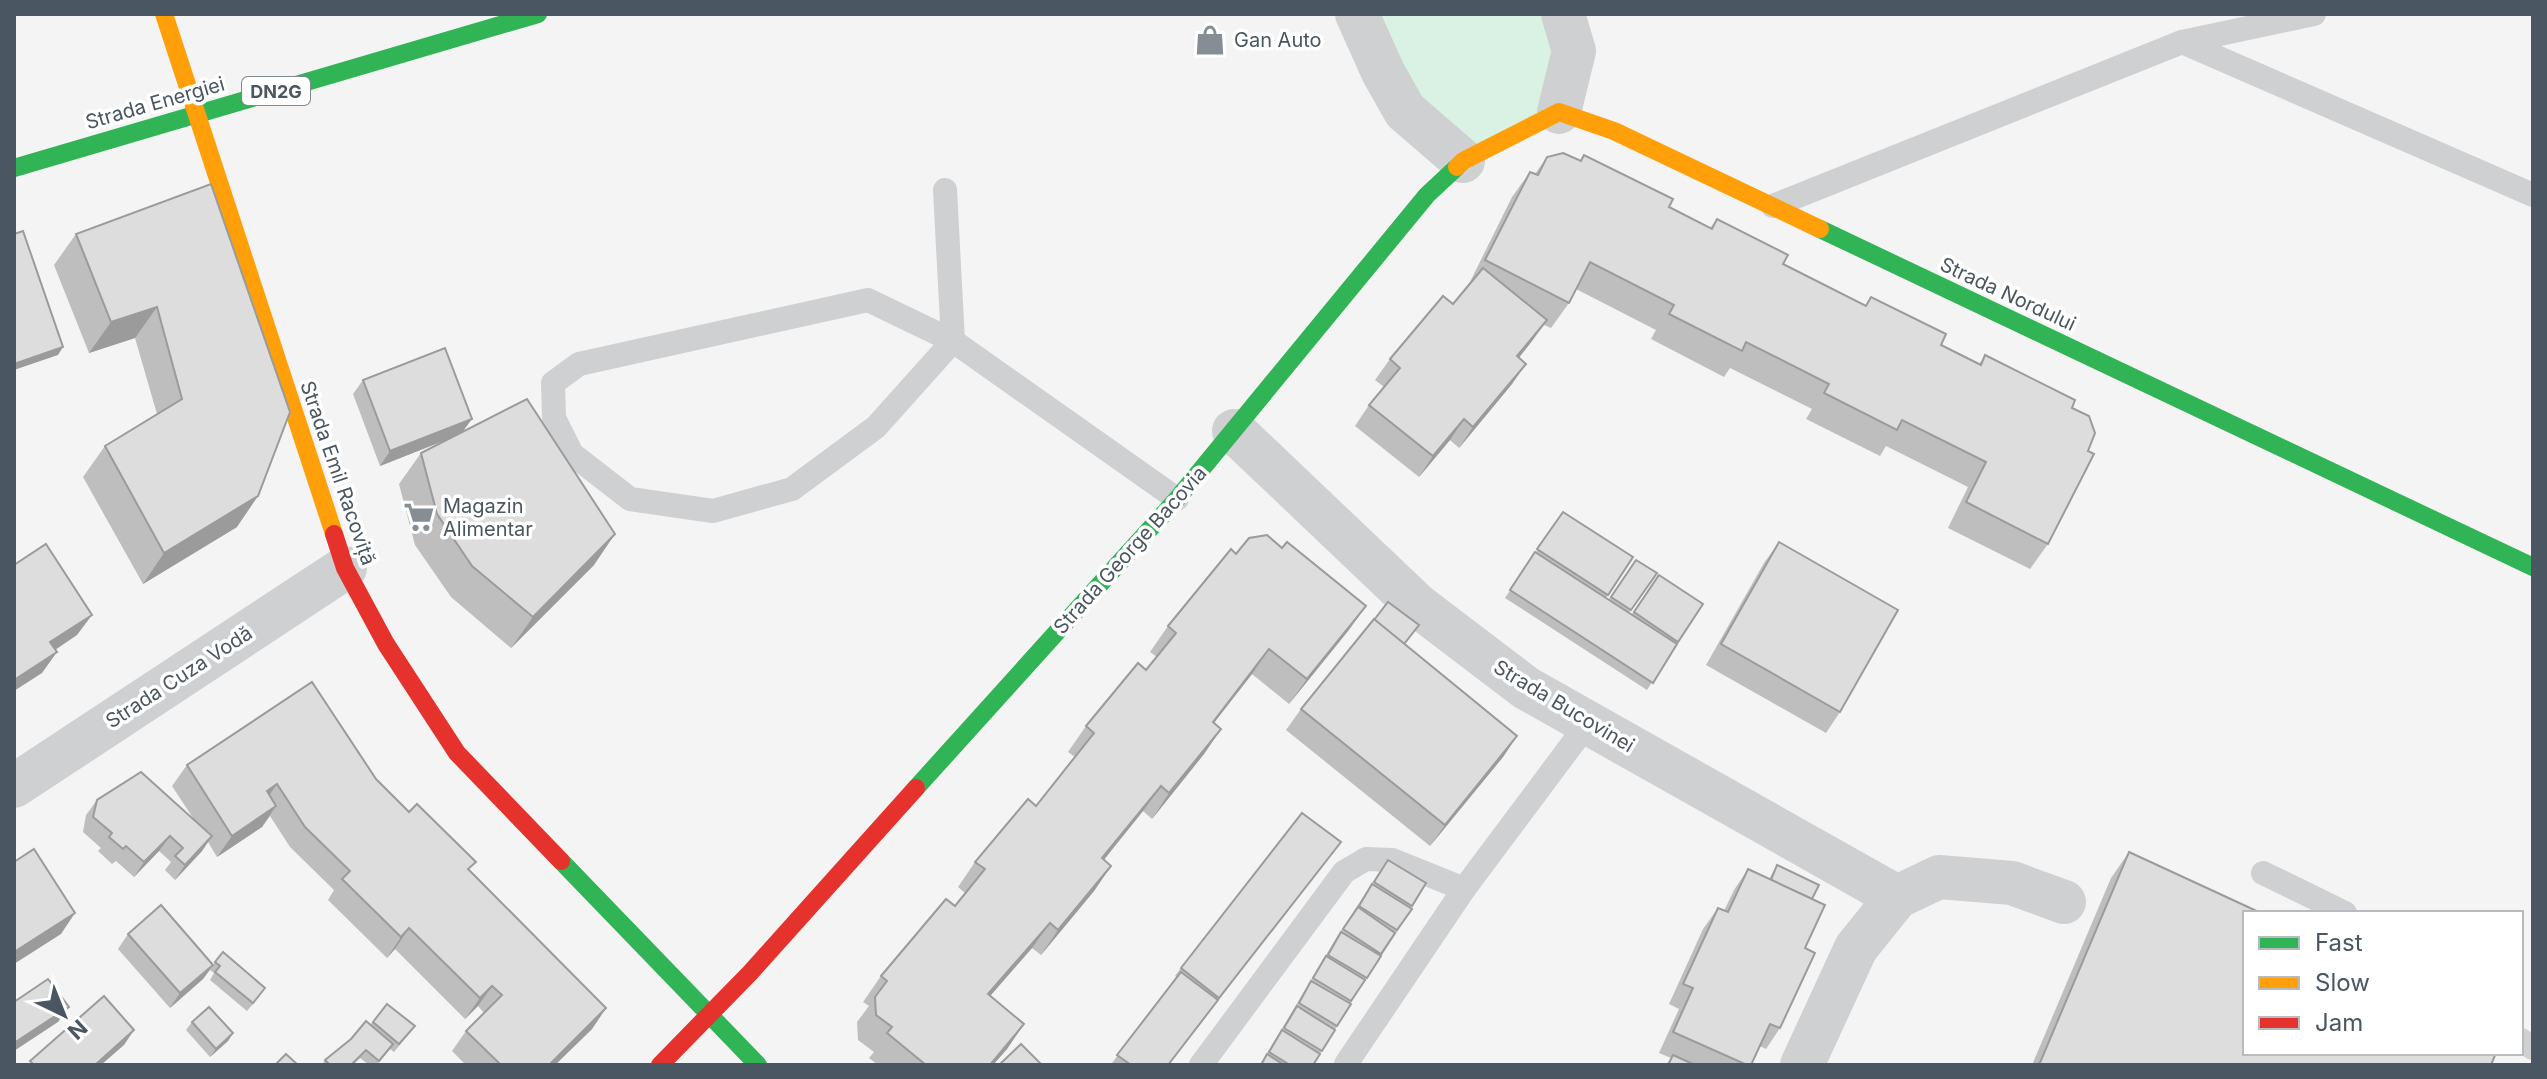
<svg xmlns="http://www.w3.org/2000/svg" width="2547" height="1079" font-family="Inter,sans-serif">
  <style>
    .green { fill: #d9f2e3 }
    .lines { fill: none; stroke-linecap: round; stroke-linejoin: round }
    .lane { stroke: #ced0d2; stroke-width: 24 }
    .street { stroke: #ced0d2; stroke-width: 44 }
    .fast { stroke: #30b455; stroke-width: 18 }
    .slow { stroke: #ff9f0a; stroke-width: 18 }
    .jam { stroke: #e5322d; stroke-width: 18 }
    .wall { fill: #bebebf }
    .shaded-wall { fill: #9b9b9b }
    .building { fill: #ddddde; stroke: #9b9b9b; stroke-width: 2 }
    .labels { text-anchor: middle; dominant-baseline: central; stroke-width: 7; stroke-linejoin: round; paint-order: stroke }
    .shield { fill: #fff; stroke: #808990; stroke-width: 2 }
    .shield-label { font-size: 18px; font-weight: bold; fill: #4a5661 }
    .poi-label { font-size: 20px; fill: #4a5661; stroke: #fff; text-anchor: start }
    .street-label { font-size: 20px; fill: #4a5661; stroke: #fff }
  </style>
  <rect width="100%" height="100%" fill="#f4f4f4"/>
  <polygon class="green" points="1361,14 1563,14 1559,112 1463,161"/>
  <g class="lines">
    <g class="lane">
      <polyline points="2182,42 2314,14"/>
      <polyline points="945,190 953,341 876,427 792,489 713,511 630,499 572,454 554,418 553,383 579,364 868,300 953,341 1177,499"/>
      <polyline points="1773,206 2182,42 2533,195"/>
      <polyline points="2263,873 2345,913"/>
      <polyline points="2521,1040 2533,1048"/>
      <polyline points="1346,1064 1464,889 1588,723"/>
      <polyline points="1201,1065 1344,872 1366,859 1392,860 1464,889"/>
    </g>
    <g class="street">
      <polyline points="1357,14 1383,72 1405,111 1463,161"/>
      <polyline points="1559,112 1574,51 1563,14"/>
      <polyline points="1234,431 1417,605 1526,688 1897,897"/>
      <polyline points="14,786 345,568"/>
      <polyline points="1802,1065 1856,948 1897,897 1939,877 2012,883 2064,902"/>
    </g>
    <g class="fast">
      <polyline points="14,168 538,14"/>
      <polyline points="1820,229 2533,567"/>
      <polyline points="916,788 1177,499 1427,195 1457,167"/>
      <polyline points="561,861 758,1065"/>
    </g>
    <g class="slow">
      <polyline points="164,14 334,534"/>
      <polyline points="1457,167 1463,161 1559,112 1614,131 1820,229"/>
    </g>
    <g class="jam">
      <polyline points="334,534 345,568 386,644 457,753 561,861"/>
      <polyline points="660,1065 750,973 916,788"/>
    </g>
  </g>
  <g class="wall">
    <polygon points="1584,155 1669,207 1710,228 1717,219 1783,264 1865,306 1871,297 1941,345 1979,364 1985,355 2072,408 2048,544 2030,569 1948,528 1968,487 1886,446 1880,456 1806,419 1812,409 1730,368 1724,377 1651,339 1656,330 1576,289 1569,303 1551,328 1544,325 1519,358 1512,384 1459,448 1450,440 1419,477 1355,426 1369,405 1384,387 1375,380 1390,359 1453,304 1468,286 1512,197 1530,172 1535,174 1547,157 1580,161"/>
    <polygon points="211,184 237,527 143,584 83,477 105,446 157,414 135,338 89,353 54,265 76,234"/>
    <polygon points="363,380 463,432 594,565 511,648 451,597 415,545 399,484 421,453 448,439 380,466 353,394"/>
    <polygon points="1563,512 1633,557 1606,598 1609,599 1636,560 1657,573 1629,613 1632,614 1659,575 1678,642 1647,690 1505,598"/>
    <polygon points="1779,542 1840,712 1826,733 1706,665 1764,563"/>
    <polygon points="1282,548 1366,606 1348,631 1289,704 1252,674 1214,723 1221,729 1204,754 1152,819 1143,811 1104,860 1111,866 1094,891 1041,955 1032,948 990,996 1024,1024 1007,1049 993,1065 878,1065 869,1058 874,1052 858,1040 857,1022 869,1006 863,1002 881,976 955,906 965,893 958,887 975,862 1036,806 1075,757 1068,752 1086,726 1146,670 1157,657 1150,652 1168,626 1236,554"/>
    <polygon points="1404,644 1517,736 1503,757 1430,846 1286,730 1301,709"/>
    <polygon points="187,765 376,779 470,870 606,1008 592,1029 555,1065 466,1065 452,1051 466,1031 484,1013 478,1006 465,1019 395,949 387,958 328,900 334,890 290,847 270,816 262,827 217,857 208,842 202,851 175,880 165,870 171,862 159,851 134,877 116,861 112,864 98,851 101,848 83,832 86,815 97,800 193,818 172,786"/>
    <polygon points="1335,850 1168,1065 1115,1065 1112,1063 1177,977 1175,976 1181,968"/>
    <polygon points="2129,852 2491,1065 2032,1065 2111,878"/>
    <polygon points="1777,865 1812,899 1805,948 1780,1028 1766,1049 1760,1046 1751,1065 1666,1065 1671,1058 1659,1053 1679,1009 1669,1004 1703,929 1718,908 1724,911 1734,890 1748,869 1769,879"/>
    <polygon points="1382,868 1426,883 1411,908 1412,909 1350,1004 1351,1004 1313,1065 1260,1065 1335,940"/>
    <polygon points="128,934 213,965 223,952 260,996 247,1011 210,980 214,973 210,970 203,979 170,1008 118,949"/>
    <polygon points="387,1004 415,1026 394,1052 390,1049 376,1065 369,1065 360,1058 353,1065 322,1065 325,1060 370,1025"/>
    <polygon points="192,1022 233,1033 228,1041 210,1057 186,1030"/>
  </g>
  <g class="shaded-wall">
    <polygon points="157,307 135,338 89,353 111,322"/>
    <polygon points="1547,320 1532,341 1503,377 1517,356"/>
    <polygon points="63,347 58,355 14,370 14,364"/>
    <polygon points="1526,364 1512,384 1459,448 1473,427"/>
    <polygon points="472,419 461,434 380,466 390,451"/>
    <polygon points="1464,419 1450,440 1419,477 1433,456"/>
    <polygon points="258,496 237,527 143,584 164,553"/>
    <polygon points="615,534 594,565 511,648 533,617"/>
    <polygon points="1366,606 1348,631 1289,704 1307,679"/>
    <polygon points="92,615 77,635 36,663 50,642"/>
    <polygon points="1269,649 1252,674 1195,747 1213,722"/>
    <polygon points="57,652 42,673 14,691 14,680"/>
    <polygon points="1221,729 1204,754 1152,819 1169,793"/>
    <polygon points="1517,736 1503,757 1430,846 1445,825"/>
    <polygon points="277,784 263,804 267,791"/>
    <polygon points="1161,786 1143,811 1084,884 1102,858"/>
    <polygon points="276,806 262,827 217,857 232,836"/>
    <polygon points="170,836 159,851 134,877 144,862"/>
    <polygon points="212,836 202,851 175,880 185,865"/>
    <polygon points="1111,866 1094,891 1041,955 1058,930"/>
    <polygon points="75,913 61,934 14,964 14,952"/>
    <polygon points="1050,923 1032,948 970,1019 988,994"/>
    <polygon points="409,928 395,949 387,958 401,937"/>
    <polygon points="213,965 203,979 170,1008 180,993"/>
    <polygon points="492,986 478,1006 465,1019 480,998"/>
    <polygon points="69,1007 58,1022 14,1051 14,1043"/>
    <polygon points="606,1008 592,1029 555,1065 549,1065"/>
    <polygon points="1024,1024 1007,1049 993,1065 990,1065"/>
    <polygon points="134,1030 124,1045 101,1065 95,1065"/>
    <polygon points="233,1033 228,1041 210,1057 216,1049"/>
  </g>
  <g class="building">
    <polygon points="1563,153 1581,161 1584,155 1673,199 1669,207 1712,229 1717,219 1788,255 1783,264 1866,306 1871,297 1946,334 1941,345 1981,365 1985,355 2075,400 2072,408 2089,416 2095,433 2088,451 2094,454 2048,544 1966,502 1986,462 1902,420 1897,430 1824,393 1829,384 1746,342 1742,351 1669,314 1674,305 1590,262 1569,303 1485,260 1530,172 1538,175 1547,157"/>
    <polygon points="211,184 290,412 258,496 164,553 105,446 182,399 157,307 111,322 76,234"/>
    <polygon points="23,231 63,347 14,364 14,234"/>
    <polygon points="1483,268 1547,320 1517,356 1526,364 1473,427 1464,419 1433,456 1369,405 1400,368 1390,359 1443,296 1453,304"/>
    <polygon points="445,348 472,419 390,451 363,380"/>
    <polygon points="527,399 615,534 533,617 472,566 437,514 421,453"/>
    <polygon points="1563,512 1633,557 1608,595 1537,549"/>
    <polygon points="1267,535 1282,548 1287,542 1366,606 1307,679 1269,649 1213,722 1221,729 1169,793 1161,786 1102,858 1111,866 1058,930 1050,923 988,994 1024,1024 990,1065 926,1065 887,1033 892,1027 876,1015 875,997 887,981 881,976 946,899 955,906 985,869 975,862 1028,799 1036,806 1094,733 1086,726 1138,663 1146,670 1176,633 1168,626 1231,549 1236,554 1249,538"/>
    <polygon points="1779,542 1898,610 1840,712 1721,644"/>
    <polygon points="46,544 92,615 50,642 57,652 14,680 14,565"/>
    <polygon points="1535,552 1677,644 1653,683 1510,590"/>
    <polygon points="1636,560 1657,573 1631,610 1611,597"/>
    <polygon points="1659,575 1703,604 1678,642 1634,612"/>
    <polygon points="1388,602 1419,625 1404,644 1374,620"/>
    <polygon points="1374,619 1517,736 1445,825 1301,709"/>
    <polygon points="312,682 376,779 409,812 417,804 476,862 468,869 606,1008 549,1065 501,1065 466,1031 502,995 492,986 480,998 409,928 401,937 342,879 350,871 305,827 277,784 267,791 276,806 232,836 187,765"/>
    <polygon points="141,772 212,836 185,865 175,856 183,848 170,836 144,862 126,846 123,849 109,837 112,833 93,817 97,800"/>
    <polygon points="1302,813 1341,842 1219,998 1181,968"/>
    <polygon points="34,849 75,913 14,952 14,862"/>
    <polygon points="2129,852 2261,913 2245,913 2245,1053 2496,1053 2491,1065 2039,1065"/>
    <polygon points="1388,860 1426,883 1412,906 1374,882"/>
    <polygon points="1777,865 1819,885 1812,899 1771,880"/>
    <polygon points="1748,869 1825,905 1805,948 1815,953 1780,1028 1770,1024 1751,1065 1747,1065 1673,1032 1693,988 1683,984 1718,908 1728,912"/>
    <polygon points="1372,884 1412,909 1397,930 1359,906"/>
    <polygon points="161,905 213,965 180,993 128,934"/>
    <polygon points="1358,907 1395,933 1381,954 1343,929"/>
    <polygon points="1341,932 1381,956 1367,978 1328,955"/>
    <polygon points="223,952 265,988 253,1003 215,972 220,966 215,962"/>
    <polygon points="1326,956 1365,980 1351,1001 1313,978"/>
    <polygon points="1181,972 1218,1000 1168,1065 1131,1065 1117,1055"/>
    <polygon points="48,979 69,1007 14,1043 14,1002"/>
    <polygon points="1311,981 1351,1004 1337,1026 1299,1003"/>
    <polygon points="104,996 134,1030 95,1065 34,1065 30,1061"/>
    <polygon points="387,1004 415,1026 399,1044 373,1022"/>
    <polygon points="1297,1006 1335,1030 1322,1051 1284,1028"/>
    <polygon points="209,1007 233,1033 216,1049 192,1022"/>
    <polygon points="366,1021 393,1044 379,1061 366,1050 351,1065 330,1065 325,1060 351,1039"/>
    <polygon points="1282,1030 1320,1054 1313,1065 1290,1065 1269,1052"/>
    <polygon points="1021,1044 1042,1065 999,1065"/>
    <polygon points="286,1054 298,1065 275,1065"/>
    <polygon points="1267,1054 1284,1065 1261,1065"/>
    <polygon points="1673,1055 1695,1065 1668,1065"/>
  </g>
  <defs>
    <g id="shop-bare" transform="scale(2.4)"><path d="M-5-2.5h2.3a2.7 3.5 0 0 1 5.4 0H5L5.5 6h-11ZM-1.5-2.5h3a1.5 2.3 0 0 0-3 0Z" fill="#868d94" stroke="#fff" stroke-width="2.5" paint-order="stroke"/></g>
    <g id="supermarket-bare" transform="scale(2.4)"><path d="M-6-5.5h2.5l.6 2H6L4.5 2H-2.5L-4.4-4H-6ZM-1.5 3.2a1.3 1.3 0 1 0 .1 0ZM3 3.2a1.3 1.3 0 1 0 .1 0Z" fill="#868d94" stroke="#fff" stroke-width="2.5" paint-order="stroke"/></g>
  </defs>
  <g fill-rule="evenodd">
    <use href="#shop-bare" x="1210" y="40"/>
    <use href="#supermarket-bare" x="419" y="517"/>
  </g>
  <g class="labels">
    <rect class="shield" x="242" y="77" width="68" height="28" rx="6"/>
    <g class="shield-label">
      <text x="276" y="91">DN2G</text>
    </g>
    <g class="poi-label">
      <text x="1234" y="40">Gan Auto</text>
      <text x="443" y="506">Magazin<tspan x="443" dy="23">Alimentar</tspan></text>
    </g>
    <g class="street-label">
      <text transform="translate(155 103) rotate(-16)">Strada Energiei</text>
      <text transform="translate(2008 294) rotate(25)">Strada Nordului</text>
      <text transform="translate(338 473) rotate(71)">Strada Emil Racoviță</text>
      <text transform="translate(1130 550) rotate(-48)">Strada George Bacovia</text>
      <text transform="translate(179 677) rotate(-33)">Strada Cuza Vodă</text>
      <text transform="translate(1564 706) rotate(31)">Strada Bucovinei</text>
    </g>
  </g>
  <rect width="2547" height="1079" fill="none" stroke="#4a5661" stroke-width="32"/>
  <rect x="2243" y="911" width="280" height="144" fill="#ffffff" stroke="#b7bbc0" stroke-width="2"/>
  <rect x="2259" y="937" width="40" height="12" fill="#30b455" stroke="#b7bbc0" stroke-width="2"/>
  <text x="2315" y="951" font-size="24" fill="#4a5661">Fast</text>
  <rect x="2259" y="977" width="40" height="12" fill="#ff9f0a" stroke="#b7bbc0" stroke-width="2"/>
  <text x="2315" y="991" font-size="24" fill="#4a5661">Slow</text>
  <rect x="2259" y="1017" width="40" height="12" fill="#e5322d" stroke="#b7bbc0" stroke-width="2"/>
  <text x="2315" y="1031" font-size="24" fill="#4a5661">Jam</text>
  <g transform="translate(64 1015) rotate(137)" stroke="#ffffff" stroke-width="6" paint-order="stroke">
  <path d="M0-6L14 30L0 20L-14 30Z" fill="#4a5661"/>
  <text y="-12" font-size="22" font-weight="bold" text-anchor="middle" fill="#4a5661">N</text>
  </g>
</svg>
